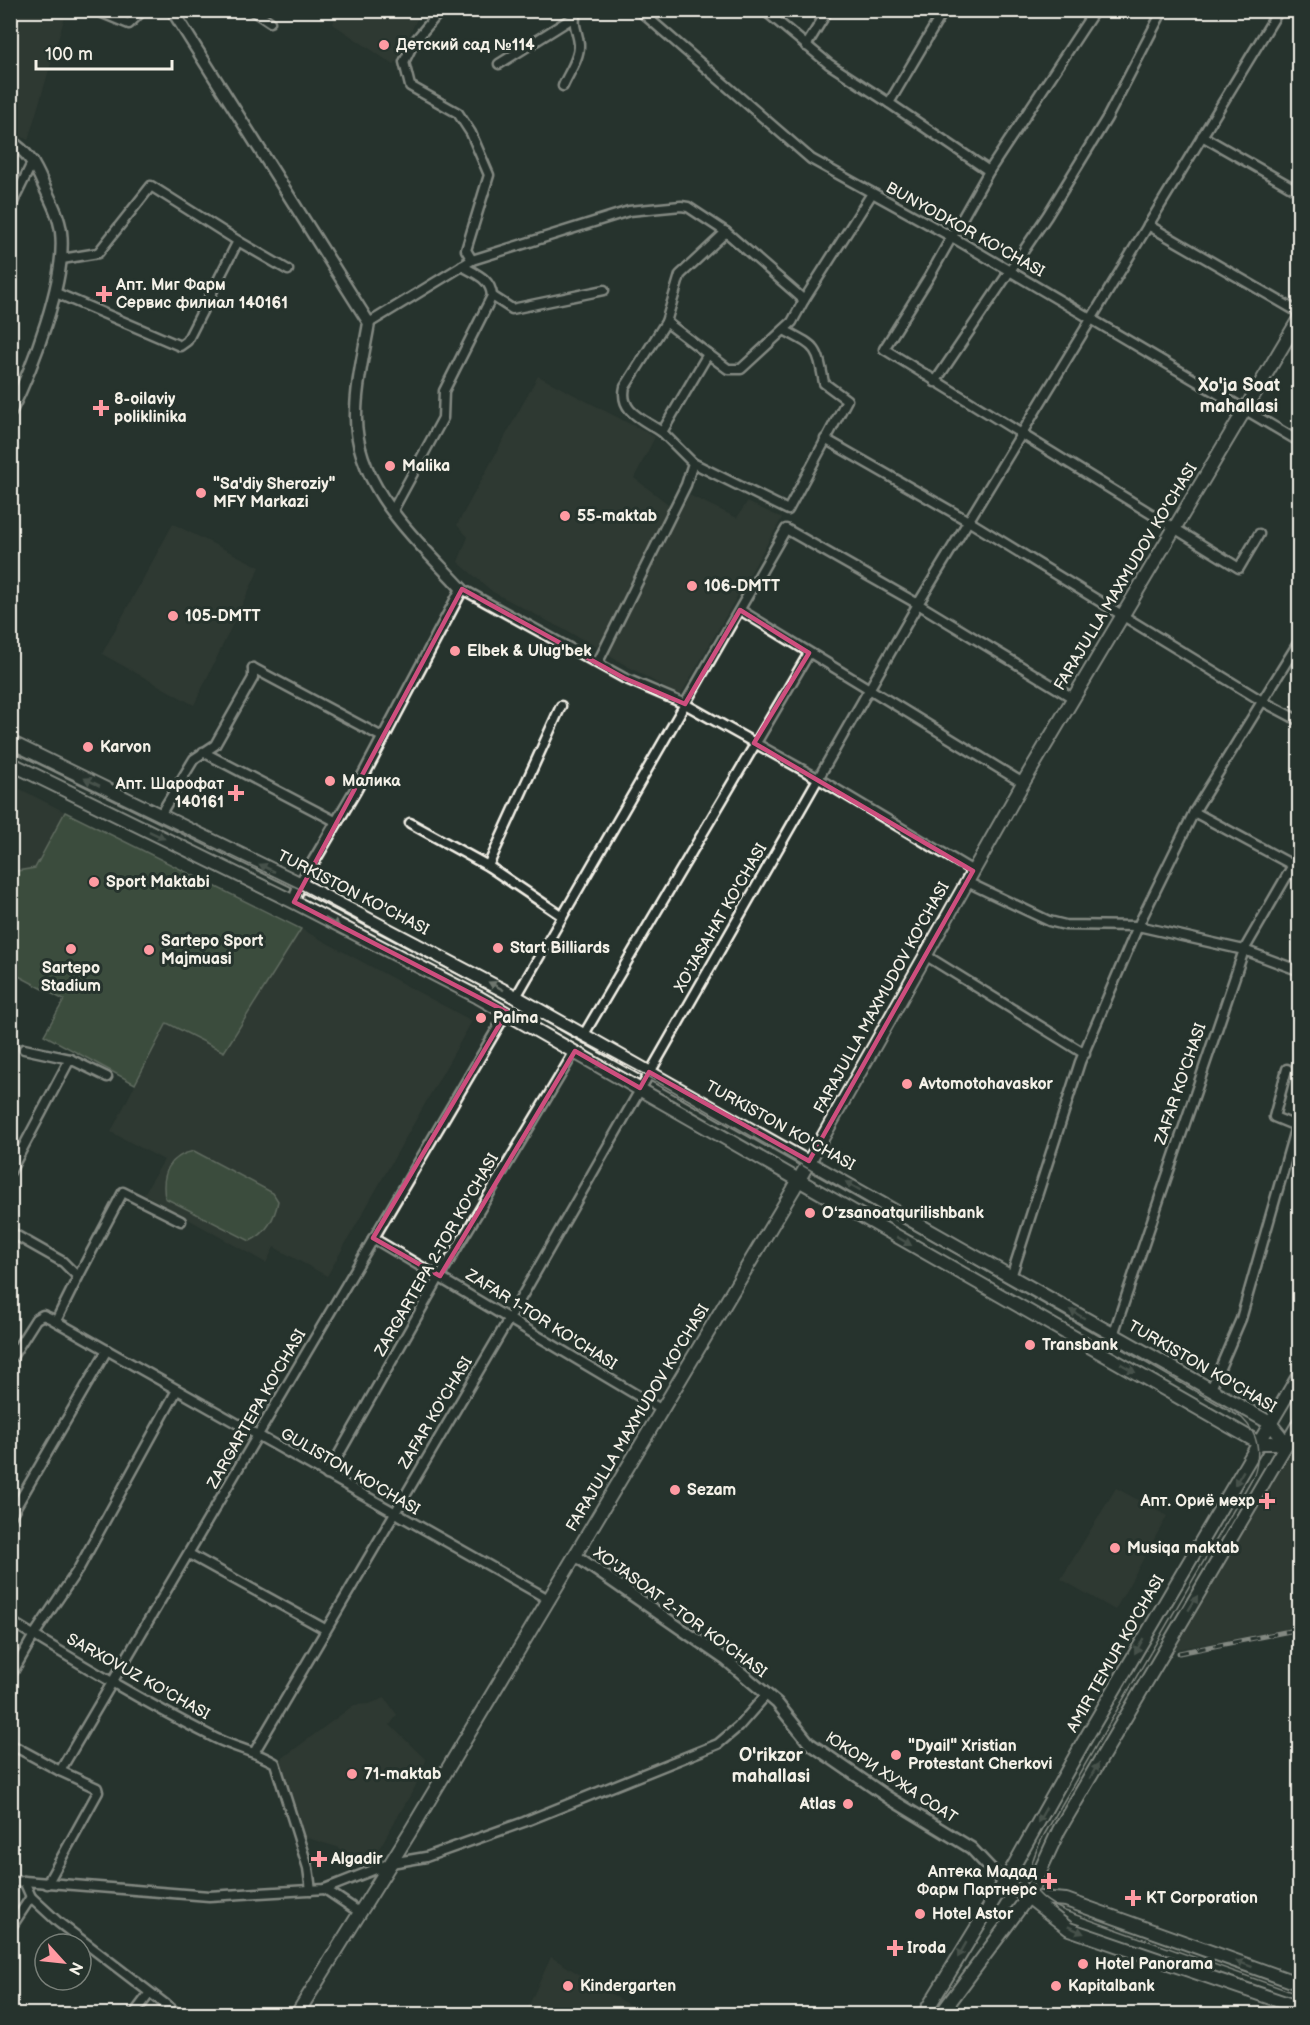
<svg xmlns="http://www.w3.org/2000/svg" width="1310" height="2025" font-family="'Balsamiq Sans',sans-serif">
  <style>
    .built { fill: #384137 }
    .green { fill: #566c51; stroke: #a5ae9c; stroke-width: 1.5 }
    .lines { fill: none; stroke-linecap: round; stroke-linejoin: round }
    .minor-casing { stroke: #f4f1e8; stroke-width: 13 }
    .tertiary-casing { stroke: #f4f1e8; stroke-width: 15 }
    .secondary-casing { stroke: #f4f1e8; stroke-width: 16 }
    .minor { stroke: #26332d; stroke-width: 8 }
    .tertiary { stroke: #26332d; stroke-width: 10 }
    .secondary { stroke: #26332d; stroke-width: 12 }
    .tram { stroke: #f4f1e8; stroke-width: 1.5 }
    .rail-casing { stroke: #f4f1e8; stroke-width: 5 }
    .rail { stroke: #26332d; stroke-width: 3; stroke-dasharray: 9; stroke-linecap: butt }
    .oneway { fill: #6e766e }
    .marked { fill: none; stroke: #ce4e7e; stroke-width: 4.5; stroke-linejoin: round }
    .poi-dot { fill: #ff9aa2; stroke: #26332d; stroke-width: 2 }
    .labels { text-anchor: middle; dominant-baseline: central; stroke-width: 6; stroke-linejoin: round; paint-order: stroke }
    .poi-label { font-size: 16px; font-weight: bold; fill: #f4f1e8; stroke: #26332d; text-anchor: start }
    .street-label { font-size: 16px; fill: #f4f1e8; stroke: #26332d }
    .neighbourhood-label { font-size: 18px; font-weight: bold; fill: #f4f1e8; stroke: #26332d }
  </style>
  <rect width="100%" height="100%" fill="#26332d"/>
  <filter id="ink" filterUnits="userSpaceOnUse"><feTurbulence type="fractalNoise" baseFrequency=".0167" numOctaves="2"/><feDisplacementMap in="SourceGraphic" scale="12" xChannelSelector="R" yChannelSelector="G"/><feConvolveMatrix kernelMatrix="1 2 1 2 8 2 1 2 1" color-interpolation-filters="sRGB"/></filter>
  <g filter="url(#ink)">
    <g class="built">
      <polygon points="61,10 66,13 28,140 11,131 11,11"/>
      <polygon points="337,11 421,11 394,65 333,24"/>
      <polygon points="538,376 655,437 634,478 672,507 599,648 493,592 458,562 468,537 457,525"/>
      <polygon points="689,495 737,518 747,502 782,518 680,696 606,654"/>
      <polygon points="173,524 260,567 194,705 102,654"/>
      <polygon points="10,784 65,812 35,868 11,872"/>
      <polygon points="301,929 472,1021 327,1276 274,1247 266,1263 144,1194 164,1160 111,1132 167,1022 224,1052"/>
      <polygon points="1299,1440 1299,1627 1173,1650 1196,1610"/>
      <polygon points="1116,1488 1167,1516 1115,1610 1061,1579"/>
      <polygon points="385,1698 397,1715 390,1725 426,1760 415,1787 380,1847 358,1863 337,1847 301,1836 280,1760 354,1705 369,1704"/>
      <polygon points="551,1957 644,2014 525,2014"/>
    </g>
    <g class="green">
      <polygon points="65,812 301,929 224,1052 167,1023 135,1084 44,1035 64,1000 11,972 11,872 35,868"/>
      <path d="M194,1151L273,1193L278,1201C275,1218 266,1234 250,1241L165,1198C161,1174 169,1156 194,1151Z"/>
    </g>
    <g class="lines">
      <g class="minor-casing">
        <g id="minor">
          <polyline points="95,10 129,24 143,10"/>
          <polyline points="252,10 270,22"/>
          <polyline points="441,10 414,42 404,62 410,86 458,113 471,133 489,175 466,250 472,260"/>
          <polyline points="639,10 811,159 952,237 1300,442"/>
          <polyline points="764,10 829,64 889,103"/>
          <polyline points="944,10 889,103 989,171"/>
          <polyline points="1095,10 989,171 929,277 884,349 1239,568 1259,534"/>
          <polyline points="806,46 828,10"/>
          <polyline points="499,64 574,17"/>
          <path d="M563,86C568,74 580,58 579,44C578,31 571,24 577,10"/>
          <polyline points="1202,136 1300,192"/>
          <polyline points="10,208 33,161"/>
          <polyline points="1148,225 1300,313"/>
          <path d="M726,232L680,275L666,322L625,387C619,412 643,419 662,432L708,354L728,369H741L792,322L804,300"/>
          <polyline points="62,259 98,253 151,186 238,241"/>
          <path d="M462,266C476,274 491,279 492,296L512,309L604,290"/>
          <polyline points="56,293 180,346 187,341 238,241 288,270"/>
          <polyline points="666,322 708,354"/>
          <polyline points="369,323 472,260 629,211 681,206 688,207 726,232 804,300 871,195"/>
          <polyline points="935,382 1047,216 1107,118 1163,10"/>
          <polyline points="825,439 970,522 1262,701 1300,721"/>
          <path d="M693,463L788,510L847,400L824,383C817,346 818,348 784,330"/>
          <polyline points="393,510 443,418 444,391 492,296"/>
          <polyline points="462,589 624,678 685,704 819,779 973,871"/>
          <polyline points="740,610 1023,783"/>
          <polyline points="598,662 686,485 693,463 662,432"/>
          <polyline points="253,668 384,738"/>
          <polyline points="203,752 337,822"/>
          <polyline points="1194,812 1300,869"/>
          <polyline points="160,815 194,759 215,745 253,678 253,668"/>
          <polyline points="410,823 488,866 562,916"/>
          <polyline points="488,866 561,706"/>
          <polyline points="967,882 1049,921 1065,925 1138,926 1244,950 1300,971"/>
          <polyline points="925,955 1085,1054"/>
          <polyline points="516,997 786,529 918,604 1073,698"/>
          <polyline points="583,1036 809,653"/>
          <polyline points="24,1049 70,1059"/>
          <polyline points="10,1172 70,1059 107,1077"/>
          <polyline points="10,1232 63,1262 78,1277 56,1321"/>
          <polyline points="373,1238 662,1410"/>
          <polyline points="78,1277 123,1192 181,1221"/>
          <polyline points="1011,1277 1080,1062 1138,926 1194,812 1300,640"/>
          <polyline points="1113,1335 1244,950 1300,853"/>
          <polyline points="10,1360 36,1319 43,1315 50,1318 550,1600"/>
          <polyline points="1211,1389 1241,1319 1296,1126 1274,1117 1287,1069"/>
          <polyline points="327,1475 440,1276 575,1051"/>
          <polyline points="10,1517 107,1350"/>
          <polyline points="189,1554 325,1629"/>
          <path d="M10,1621C77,1662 145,1703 215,1738C235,1748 255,1751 275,1763L308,1868L311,1890"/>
          <polyline points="10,1677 34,1635 79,1568 177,1390"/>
          <polyline points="10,1744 60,1771 507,1012"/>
          <polyline points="255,1751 509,1319 918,604 1279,10"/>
          <polyline points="24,1881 31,1897 58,1922 178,2014"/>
          <polyline points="10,1883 24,1881 209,1896 325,1889 391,1863 426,1857 524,1822 718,1744 738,1727 767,1694"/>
          <polyline points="47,1884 98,1792 97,1788 60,1771"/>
          <polyline points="325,1889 359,1912"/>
          <polyline points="10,1929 31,1897"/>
          <polyline points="134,2014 149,1994"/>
        </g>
      </g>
      <g class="tertiary-casing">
        <g id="tertiary">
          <path d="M172,10L369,323C364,353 356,384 356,414C354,486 417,540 462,589L355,791L298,888L294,902"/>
          <path d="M10,141C28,152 35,165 43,184C50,199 59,215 61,232C67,279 32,369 10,413"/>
          <polyline points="576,1556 726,1660 777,1703 809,1743 889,1798 971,1848 1004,1883"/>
        </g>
      </g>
      <g class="secondary-casing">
        <g id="secondary">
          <polyline points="10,742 301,884 516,997 1270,1423 1286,1443"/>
          <polyline points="10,763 294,902 478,997 1259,1443 1286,1443"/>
          <polyline points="1004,1883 1028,1897 1069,1929 1300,2008"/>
          <polyline points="1028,1897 1066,1900 1300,1984"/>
          <polyline points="297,2014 410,1832 793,1190 1023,783 1300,317"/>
          <polyline points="924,2014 1004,1883 1084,1741 1300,1373"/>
          <polyline points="941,2014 1028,1897 1059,1830 1300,1421"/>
        </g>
      </g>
      <use href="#minor" class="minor"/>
      <use href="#tertiary" class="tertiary"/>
      <use href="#secondary" class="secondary"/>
      <path class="tram" d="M10,749L298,888L647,1076L1242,1418C1259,1435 1261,1452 1254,1475L1044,1835C1023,1874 1024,1892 1065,1911L1300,1995"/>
      <g class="rail-casing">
        <polyline id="rail" points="1179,1653 1300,1629"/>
      </g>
      <use href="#rail" class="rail"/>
    </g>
    <defs><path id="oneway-solid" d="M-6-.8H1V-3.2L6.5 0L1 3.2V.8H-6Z" transform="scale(1.5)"/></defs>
    <g class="oneway">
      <use href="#oneway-solid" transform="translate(92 782) rotate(-154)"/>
      <use href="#oneway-solid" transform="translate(157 835) rotate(26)"/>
      <use href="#oneway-solid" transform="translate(267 868) rotate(-154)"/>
      <use href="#oneway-solid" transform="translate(332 922) rotate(28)"/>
      <use href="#oneway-solid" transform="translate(496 986) rotate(-152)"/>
      <use href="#oneway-solid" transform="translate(596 1063) rotate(30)"/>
      <use href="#oneway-solid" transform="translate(758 1133) rotate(-151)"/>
      <use href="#oneway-solid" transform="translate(853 1186) rotate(-150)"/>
      <use href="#oneway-solid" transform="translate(904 1241) rotate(30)"/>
      <use href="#oneway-solid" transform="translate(1077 1314) rotate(-150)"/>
      <use href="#oneway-solid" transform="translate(1128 1368) rotate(30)"/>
      <use href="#oneway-solid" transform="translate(1239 1478) rotate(121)"/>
      <use href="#oneway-solid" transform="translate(1193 1603) rotate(-59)"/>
      <use href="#oneway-solid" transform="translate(1139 1646) rotate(120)"/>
      <use href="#oneway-solid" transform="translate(1094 1771) rotate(-60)"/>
      <use href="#oneway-solid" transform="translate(1042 1815) rotate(120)"/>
      <use href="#oneway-solid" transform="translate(1076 1930) rotate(24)"/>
      <use href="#oneway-solid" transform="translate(962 1950) rotate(120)"/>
      <use href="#oneway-solid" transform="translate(1244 1964) rotate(-160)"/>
    </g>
  </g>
  <path d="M0 0H1310V2025H0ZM462,589L624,678L685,704L740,610L809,653L754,743L973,871L809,1161L649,1072L640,1088L575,1051L440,1276L373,1238L507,1012L294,902Z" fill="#26332d" fill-opacity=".55" fill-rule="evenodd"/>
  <path class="marked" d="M462,589L624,678L685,704L740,610L809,653L754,743L973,871L809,1161L649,1072L640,1088L575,1051L440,1276L373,1238L507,1012L294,902Z"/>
  <g class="poi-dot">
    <circle cx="384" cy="45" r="6"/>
    <path d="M101 285h6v6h6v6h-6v6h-6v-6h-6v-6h6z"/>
    <path d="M98 399h6v6h6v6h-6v6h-6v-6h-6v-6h6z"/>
    <circle cx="390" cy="466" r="6"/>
    <circle cx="201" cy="493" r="6"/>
    <circle cx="565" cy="516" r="6"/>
    <circle cx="692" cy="586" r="6"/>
    <circle cx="173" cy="616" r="6"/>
    <circle cx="455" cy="651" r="6"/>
    <circle cx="88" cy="747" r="6"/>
    <circle cx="330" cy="781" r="6"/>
    <path d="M233 784h6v6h6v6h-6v6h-6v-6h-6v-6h6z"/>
    <circle cx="94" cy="882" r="6"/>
    <circle cx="498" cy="948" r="6"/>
    <circle cx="71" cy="949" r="6"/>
    <circle cx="149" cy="950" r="6"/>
    <circle cx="481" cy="1018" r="6"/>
    <circle cx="907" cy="1084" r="6"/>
    <circle cx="810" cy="1213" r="6"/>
    <circle cx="1030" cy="1345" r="6"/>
    <circle cx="675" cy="1490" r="6"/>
    <path d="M1264 1492h6v6h6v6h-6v6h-6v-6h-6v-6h6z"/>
    <circle cx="1115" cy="1548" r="6"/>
    <circle cx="896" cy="1755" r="6"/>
    <circle cx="352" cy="1774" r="6"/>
    <circle cx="848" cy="1804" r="6"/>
    <path d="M316 1850h6v6h6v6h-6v6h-6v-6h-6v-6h6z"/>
    <path d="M1046 1872h6v6h6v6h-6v6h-6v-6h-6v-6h6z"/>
    <path d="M1130 1889h6v6h6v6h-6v6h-6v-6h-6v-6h6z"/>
    <circle cx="920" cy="1914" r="6"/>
    <path d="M892 1939h6v6h6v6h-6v6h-6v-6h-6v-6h6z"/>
    <circle cx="1083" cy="1964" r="6"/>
    <circle cx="568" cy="1986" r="6"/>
    <circle cx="1056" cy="1986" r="6"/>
  </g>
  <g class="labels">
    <g class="poi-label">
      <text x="396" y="45">Детский сад №114</text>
      <text x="116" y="285">Апт. Миг Фарм<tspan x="116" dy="18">Сервис филиал 140161</tspan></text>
      <text x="114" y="399">8-oilaviy<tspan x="114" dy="18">poliklinika</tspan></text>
      <text x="402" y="466">Malika</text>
      <text x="213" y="484">"Sa'diy Sheroziy"<tspan x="213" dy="18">MFY Markazi</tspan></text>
      <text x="577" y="516">55-maktab</text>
      <text x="704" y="586">106-DMTT</text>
      <text x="185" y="616">105-DMTT</text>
      <text x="467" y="651">Elbek &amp; Ulug'bek</text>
      <text x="100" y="747">Karvon</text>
      <text x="342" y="781">Малика</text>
      <text x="224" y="784" text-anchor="end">Апт. Шарофат<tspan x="224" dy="18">140161</tspan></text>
      <text x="106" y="882">Sport Maktabi</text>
      <text x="161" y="941">Sartepo Sport<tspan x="161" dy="18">Majmuasi</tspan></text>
      <text x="510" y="948">Start Billiards</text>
      <text x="71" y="968" text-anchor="middle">Sartepo<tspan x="71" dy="18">Stadium</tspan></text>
      <text x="493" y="1018">Palma</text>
      <text x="919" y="1084">Avtomotohavaskor</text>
      <text x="822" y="1213">Oʻzsanoatqurilishbank</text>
      <text x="1042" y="1345">Transbank</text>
      <text x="687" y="1490">Sezam</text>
      <text x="1255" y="1501" text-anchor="end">Апт. Ориё мехр</text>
      <text x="1127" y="1548">Musiqa maktab</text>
      <text x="908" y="1746">"Dyail" Xristian<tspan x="908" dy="18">Protestant Cherkovi</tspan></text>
      <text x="364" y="1774">71-maktab</text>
      <text x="836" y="1804" text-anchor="end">Atlas</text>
      <text x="331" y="1859">Algadir</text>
      <text x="1037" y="1872" text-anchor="end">Аптека Мадад<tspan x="1037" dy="18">Фарм Партнерс</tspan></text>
      <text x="1146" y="1898">KT Corporation</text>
      <text x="932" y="1914">Hotel Astor</text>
      <text x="907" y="1948">Iroda</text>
      <text x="1095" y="1964">Hotel Panorama</text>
      <text x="580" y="1986">Kindergarten</text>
      <text x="1068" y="1986">Kapitalbank</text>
    </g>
    <g class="street-label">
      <text transform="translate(965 230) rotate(29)">BUNYODKOR KO'CHASI</text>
      <text transform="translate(1126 577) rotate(-59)">FARAJULLA MAXMUDOV KO'CHASI</text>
      <text transform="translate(353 893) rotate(27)">TURKISTON KO'CHASI</text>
      <text transform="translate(721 918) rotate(-60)">XO'JASAHAT KO'CHASI</text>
      <text transform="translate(882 998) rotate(-61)">FARAJULLA MAXMUDOV KO'CHASI</text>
      <text transform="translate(1181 1084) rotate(-71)">ZAFAR KO'CHASI</text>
      <text transform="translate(780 1126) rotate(29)">TURKISTON KO'CHASI</text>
      <text transform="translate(437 1255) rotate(-60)">ZARGARTEPA 2-TOR KO'CHASI</text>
      <text transform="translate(541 1320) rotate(32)">ZAFAR 1-TOR KO'CHASI</text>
      <text transform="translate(1202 1367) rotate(30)">TURKISTON KO'CHASI</text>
      <text transform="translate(257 1409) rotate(-60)">ZARGARTEPA KO'CHASI</text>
      <text transform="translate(436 1413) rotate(-59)">ZAFAR KO'CHASI</text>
      <text transform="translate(638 1418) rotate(-59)">FARAJULLA MAXMUDOV KO'CHASI</text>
      <text transform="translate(350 1472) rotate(30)">GULISTON KO'CHASI</text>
      <text transform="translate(680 1613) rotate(36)">XO'JASOAT 2-TOR KO'CHASI</text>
      <text transform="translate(1116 1654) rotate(-60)">AMIR TEMUR KO'CHASI</text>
      <text transform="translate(138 1677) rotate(29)">SARXOVUZ KO'CHASI</text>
      <text transform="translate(891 1778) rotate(33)">ЮКОРИ ХУЖА СОАТ</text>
    </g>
    <g class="neighbourhood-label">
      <text x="1239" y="385">Xo'ja Soat<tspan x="1239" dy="21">mahallasi</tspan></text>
      <text x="771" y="1755">O'rikzor<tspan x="771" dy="21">mahallasi</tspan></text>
    </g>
  </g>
  <rect width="1310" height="2025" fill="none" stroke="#26332d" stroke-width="36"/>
  <rect x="18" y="18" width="1274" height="1989" fill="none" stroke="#f4f1e8" stroke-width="2" filter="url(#ink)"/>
  <g transform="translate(63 1962) rotate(117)"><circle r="28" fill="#26332d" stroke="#787f78" stroke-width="1.5"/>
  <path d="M0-4.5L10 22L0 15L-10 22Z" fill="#ff9aa2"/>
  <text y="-9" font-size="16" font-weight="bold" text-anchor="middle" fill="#f4f1e8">N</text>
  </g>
  <path d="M36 60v9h136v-9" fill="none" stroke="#f4f1e8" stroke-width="3"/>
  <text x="45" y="60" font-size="18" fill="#f4f1e8" stroke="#26332d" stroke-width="4.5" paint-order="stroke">100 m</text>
</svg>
